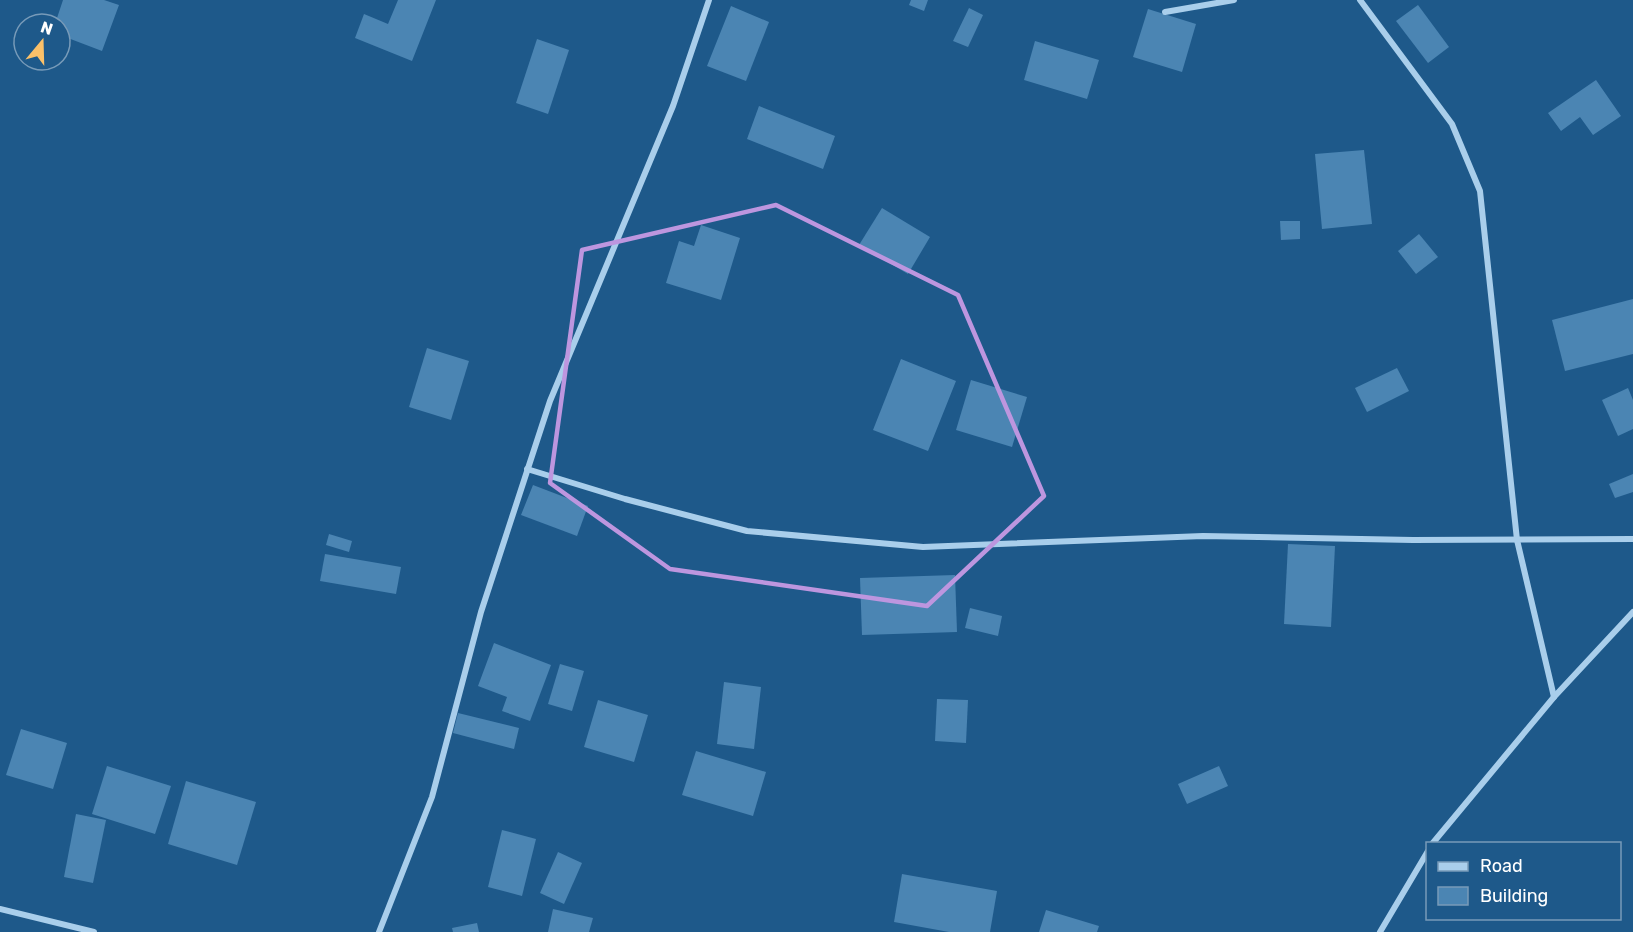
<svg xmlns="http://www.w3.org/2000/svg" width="1633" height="932" font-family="Rubik,sans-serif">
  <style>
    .building { fill: #4b85b3 }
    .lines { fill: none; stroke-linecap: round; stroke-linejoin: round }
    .minor { stroke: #a9ceeb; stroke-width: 6 }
    .marked { fill: none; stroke: #bd96df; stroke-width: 4.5; stroke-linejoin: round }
  </style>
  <rect width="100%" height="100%" fill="#1e598a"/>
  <g class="building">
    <polygon points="63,0 104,0 119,5 102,51 60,35 60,24 55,24"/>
    <polygon points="398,0 436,0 412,61 355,38 364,14 388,24"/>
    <polygon points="911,0 928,0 924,11 909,5"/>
    <polygon points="1418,5 1449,47 1428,63 1396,21"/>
    <polygon points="731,6 769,22 746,81 707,66"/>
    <polygon points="969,8 983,15 968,47 953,41"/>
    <polygon points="1148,9 1196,24 1182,72 1133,57"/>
    <polygon points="537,39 569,50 548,114 516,103"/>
    <polygon points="1035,41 1099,60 1087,99 1024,80"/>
    <polygon points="1596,80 1621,116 1593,135 1580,117 1561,131 1548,113"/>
    <polygon points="759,106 835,136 823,169 747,139"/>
    <polygon points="1364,150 1372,224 1322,229 1315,154"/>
    <polygon points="882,208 930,237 908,274 859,245"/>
    <polygon points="1280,221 1300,221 1300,239 1281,240"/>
    <polygon points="701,225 740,238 721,300 666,283 679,241 694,246"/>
    <polygon points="1419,234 1438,257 1416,274 1398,251"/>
    <polygon points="1633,299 1633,354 1565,371 1552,320"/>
    <polygon points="427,348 469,361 451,420 409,407"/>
    <polygon points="901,359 956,381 928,451 873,430"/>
    <polygon points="1397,368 1409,391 1367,412 1355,388"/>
    <polygon points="971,380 1027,397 1012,447 956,430"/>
    <polygon points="1628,388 1633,400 1633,429 1618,436 1602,400"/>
    <polygon points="1633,474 1633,492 1615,498 1609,484"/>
    <polygon points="533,485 588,506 577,536 521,515"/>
    <polygon points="329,534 352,541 349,552 326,545"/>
    <polygon points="1288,544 1335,546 1331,627 1284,624"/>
    <polygon points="325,554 401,567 396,594 320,581"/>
    <polygon points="955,575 957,632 862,635 860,578"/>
    <polygon points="970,608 1002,616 998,636 965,628"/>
    <polygon points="494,643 551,665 530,721 502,711 507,697 478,686"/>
    <polygon points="560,664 584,671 572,711 548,704"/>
    <polygon points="724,682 761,687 754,749 717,744"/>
    <polygon points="937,699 968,700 966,743 935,741"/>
    <polygon points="598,700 648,715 634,762 584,747"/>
    <polygon points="458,713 519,728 514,749 453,733"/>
    <polygon points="21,729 67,743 53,789 6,775"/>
    <polygon points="696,751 766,772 753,816 682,795"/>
    <polygon points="107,766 171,786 155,834 92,814"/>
    <polygon points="1219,766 1228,786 1187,804 1178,784"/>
    <polygon points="186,781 256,802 237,865 168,844"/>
    <polygon points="76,814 106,820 93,883 64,877"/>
    <polygon points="502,830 536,839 522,896 488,887"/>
    <polygon points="558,852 582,863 564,904 540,893"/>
    <polygon points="902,874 997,891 990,932 949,932 894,922"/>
    <polygon points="553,909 593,918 589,932 548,932"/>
    <polygon points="1046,910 1099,926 1097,932 1039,932"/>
    <polygon points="477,923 479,932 453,932 452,928"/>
  </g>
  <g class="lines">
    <g class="minor">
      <polyline points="1360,0 1452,124 1480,191 1517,540 1554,697"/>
      <polyline points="1165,12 1234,0"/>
      <polyline points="527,469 625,499 747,531 923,547 1203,536 1413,540 1633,539"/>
      <polyline points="1432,844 1554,697 1633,612"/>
      <polyline points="0,909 94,932"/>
      <polyline points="379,932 432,797 481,612 550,401 673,106 709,0"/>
      <polyline points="1380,932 1428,851"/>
    </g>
  </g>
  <path class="marked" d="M776,205L958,295L1044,496L927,606L670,569L550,483L582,250Z"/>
  <rect x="1426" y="842" width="195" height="78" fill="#1e598a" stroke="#789bb9" stroke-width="1.5"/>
  <rect x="1438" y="862" width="30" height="9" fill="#a9ceeb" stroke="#789bb9" stroke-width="1.5"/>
  <text x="1480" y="872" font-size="18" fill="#ffffff">Road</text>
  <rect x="1438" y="887" width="30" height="18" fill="#4b85b3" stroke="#789bb9" stroke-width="1.5"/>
  <text x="1480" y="902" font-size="18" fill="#ffffff">Building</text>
  <g transform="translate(42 42) rotate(19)"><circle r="28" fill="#1e598a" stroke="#789bb9" stroke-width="1.5"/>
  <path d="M0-4.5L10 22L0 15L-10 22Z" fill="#fac069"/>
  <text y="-9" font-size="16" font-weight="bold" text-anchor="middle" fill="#ffffff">N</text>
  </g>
</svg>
